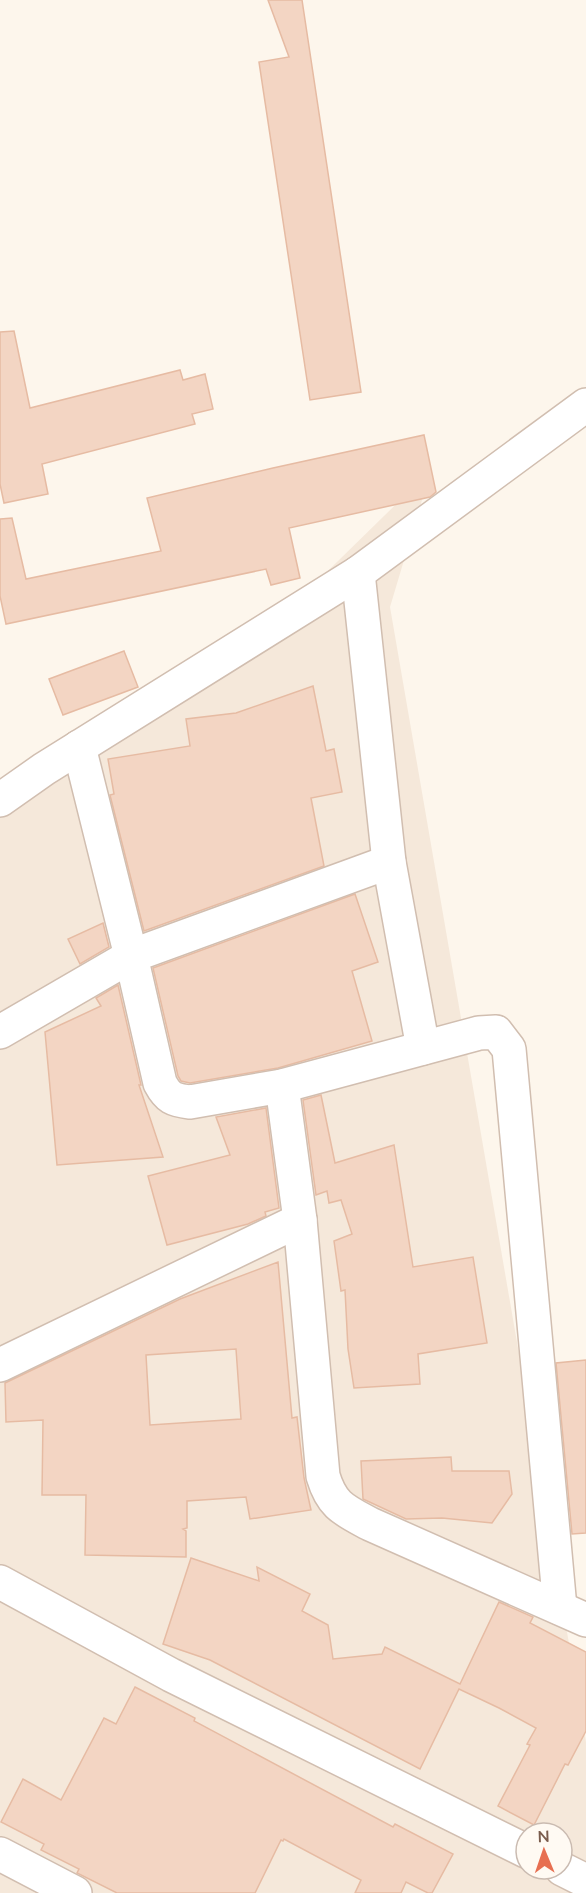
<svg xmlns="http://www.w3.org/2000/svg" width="586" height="1893" font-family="Mulish,sans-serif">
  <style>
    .residential { fill: #f5e8da; fill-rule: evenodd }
    .building { fill: #f3d5c3; stroke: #e6bba3; stroke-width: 1.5; fill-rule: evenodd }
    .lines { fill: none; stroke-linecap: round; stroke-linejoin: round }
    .minor-casing { stroke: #d1beb0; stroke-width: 36 }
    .minor { stroke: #fff; stroke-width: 33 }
  </style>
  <rect width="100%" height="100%" fill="#fdf6ec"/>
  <path class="residential" d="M431,470L390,607L586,1742V1893H0V807L291,607ZM526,1833H562V1869H526Z"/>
  <g class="building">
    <polygon points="268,0 302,0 361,392 310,400 259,62 289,57"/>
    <polygon points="14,331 30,408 180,370 183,380 205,374 213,409 192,414 195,424 42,464 48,494 4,503 0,484 0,332"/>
    <polygon points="424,435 436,492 430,497 289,528 300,578 271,585 266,569 6,624 0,596 0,519 12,518 26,579 161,551 147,498 273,468"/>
    <polygon points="124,651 138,687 63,715 49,679"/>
    <polygon points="313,686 326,751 334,749 342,792 311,798 324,866 144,931 110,795 114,794 108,759 190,746 186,719 236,713"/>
    <polygon points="355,894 378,962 352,971 372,1041 278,1068 190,1083 181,1081 178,1076 153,968"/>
    <polygon points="103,923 109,947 80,964 68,939"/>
    <polygon points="118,985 141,1085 139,1085 163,1157 57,1165 45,1032 101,1006 96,998"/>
    <polygon points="321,1095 335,1163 394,1145 413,1267 473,1257 487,1343 418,1354 420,1384 354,1388 348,1349 345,1290 341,1291 334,1241 352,1234 341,1200 329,1203 327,1191 316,1195 303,1100"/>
    <polygon points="266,1108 279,1208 265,1212 266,1216 248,1224 167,1245 148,1176 230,1155 216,1117"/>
    <path d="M278,1262L292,1418L297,1417L304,1478L311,1510L250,1519L246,1497L187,1501V1528L183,1529L186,1531V1557L85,1555L86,1495H42L43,1420L6,1422L5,1383L180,1299ZM236,1349L241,1419L150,1425L146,1355Z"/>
    <polygon points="586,1360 586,1533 572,1534 556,1363"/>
    <polygon points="451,1457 452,1471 509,1471 512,1494 492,1523 442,1518 406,1519 363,1499 361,1461"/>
    <polygon points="191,1558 259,1581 257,1567 310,1594 302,1611 328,1625 333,1659 382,1654 385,1647 460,1684 499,1602 533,1617 530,1623 586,1652 586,1731 568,1765 565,1764 534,1825 498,1806 530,1745 527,1744 536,1728 499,1708 459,1689 420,1769 210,1660 163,1644"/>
    <polygon points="135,1687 195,1718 194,1721 393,1827 395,1824 453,1854 432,1893 428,1893 406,1882 401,1893 355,1893 361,1880 284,1839 283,1841 281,1840 255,1893 117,1893 77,1873 79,1869 41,1850 44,1844 1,1822 23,1779 61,1800 104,1718 116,1724"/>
  </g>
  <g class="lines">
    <g class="minor-casing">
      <g id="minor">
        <polyline points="358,573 389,862 423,1048"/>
        <polyline points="0,800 44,769 358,573 586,405"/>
        <path d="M389,862L131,956L160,1083C168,1098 173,1100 190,1102L282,1086L479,1033L496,1032L509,1049L560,1608"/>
        <polyline points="0,1032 131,956 79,747"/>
        <path d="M282,1086L300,1220L323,1476C332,1506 344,1510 370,1524L586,1620"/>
        <polyline points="0,1365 300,1220"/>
        <polyline points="0,1582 171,1675 526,1851"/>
        <polyline points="0,1854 75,1893"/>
        <polyline points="562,1869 586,1881"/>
      </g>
    </g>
    <use href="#minor" class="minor"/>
  </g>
  <g transform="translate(544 1851) rotate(358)"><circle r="28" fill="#fffaf3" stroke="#cabbb1" stroke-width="1.5"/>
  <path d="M0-4.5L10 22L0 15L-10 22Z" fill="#e76f51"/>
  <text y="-9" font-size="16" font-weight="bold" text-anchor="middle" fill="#7a5c4d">N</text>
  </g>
</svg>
